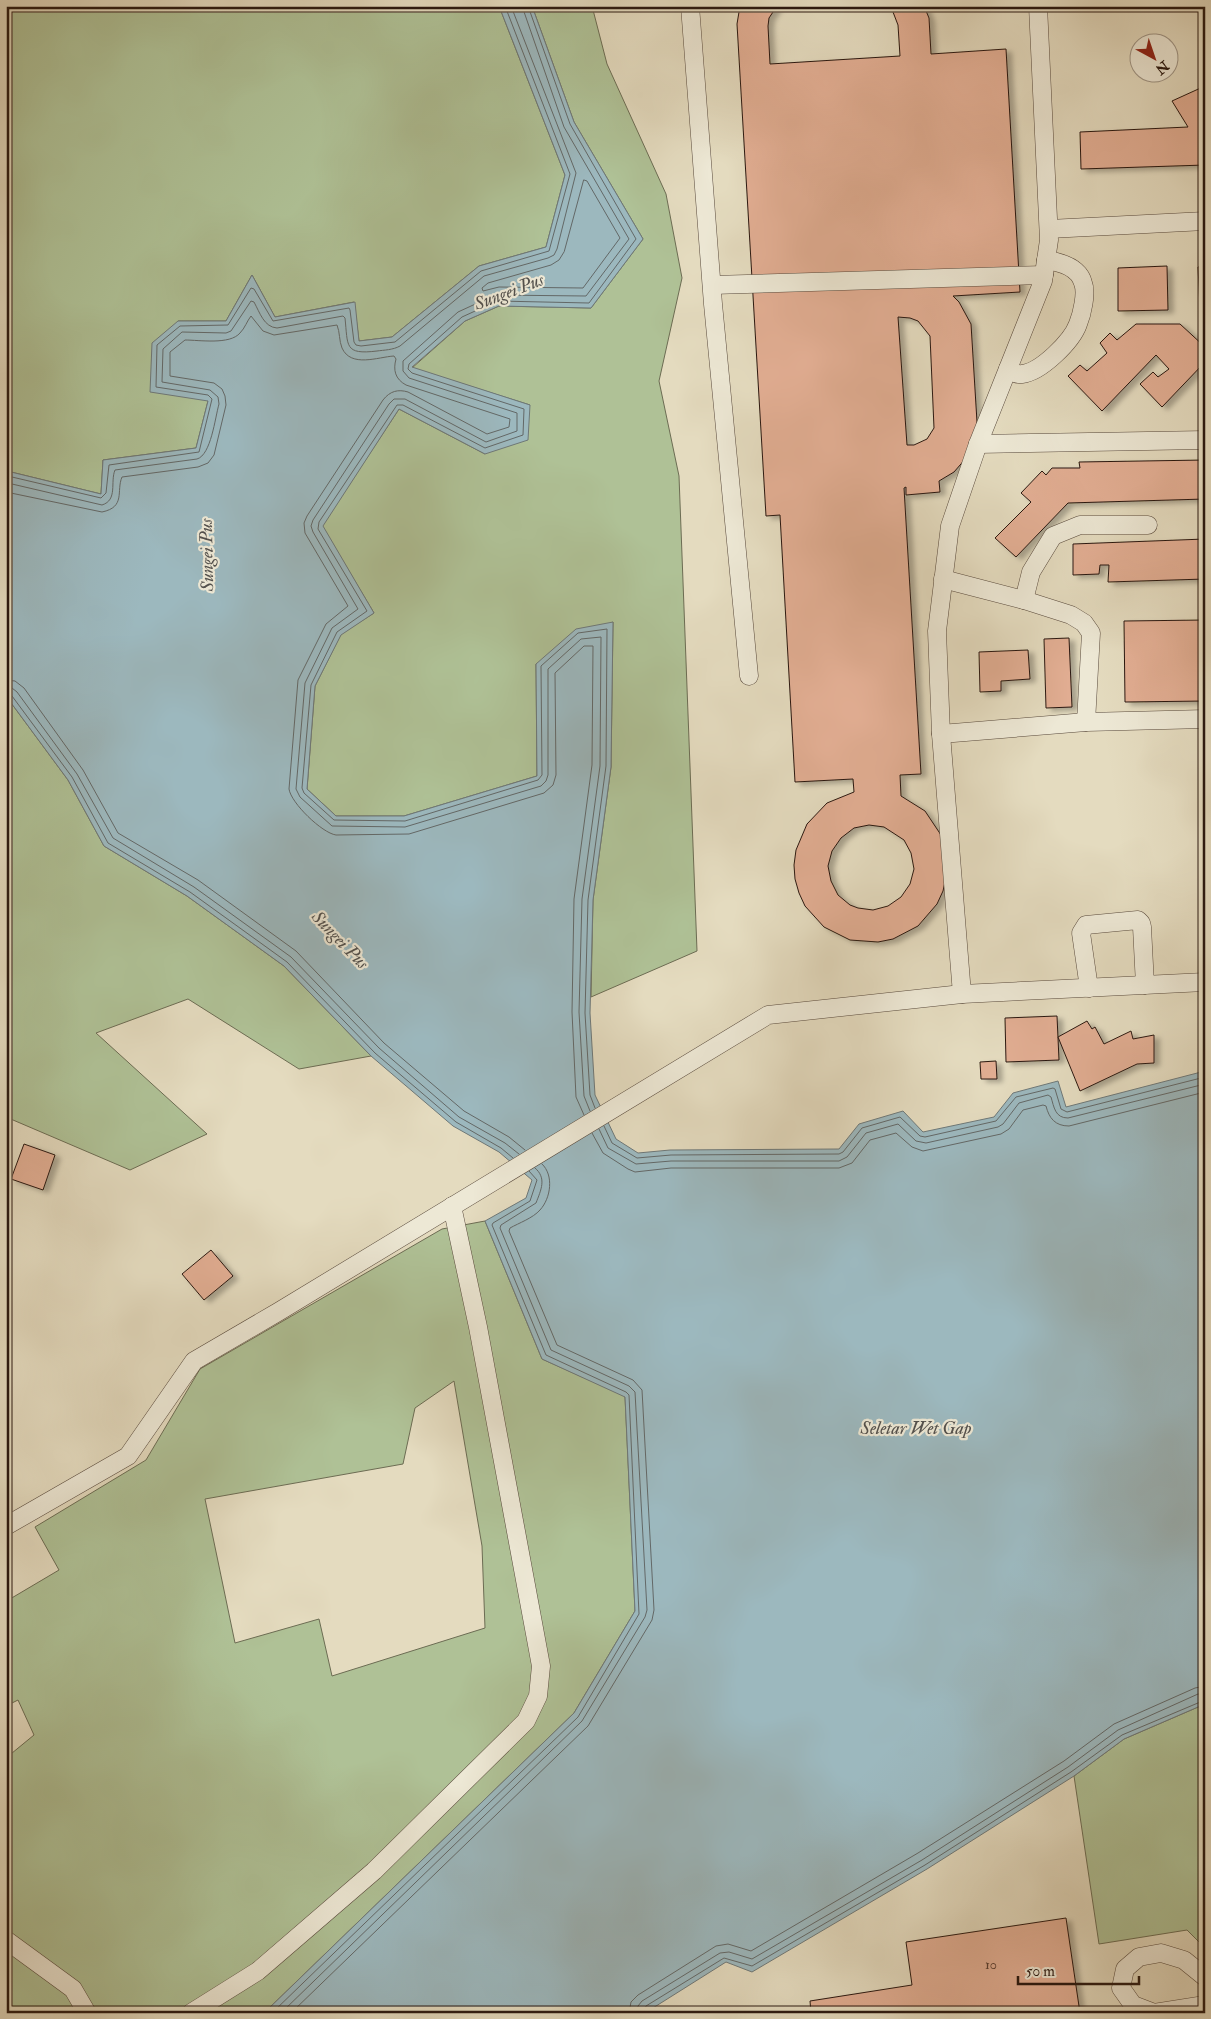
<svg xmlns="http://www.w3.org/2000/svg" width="1211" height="2019" font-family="'IM FELL Double Pica',serif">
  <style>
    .green { fill: #afc196; stroke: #6c6c53; fill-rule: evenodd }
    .water { fill: #9cb8be; stroke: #6e7878 }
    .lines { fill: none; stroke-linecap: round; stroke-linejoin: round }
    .shore { stroke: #636867; stroke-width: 1 }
    .building { fill: #e1ad92; stroke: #2a1810; fill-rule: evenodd; filter: url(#shadow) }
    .minor-casing { stroke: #58493c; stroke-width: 19 }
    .minor { stroke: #ede8d5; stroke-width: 18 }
    .labels { text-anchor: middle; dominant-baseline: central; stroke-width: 4.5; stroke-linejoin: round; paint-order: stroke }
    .number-label { font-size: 14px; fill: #583d30 }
    .water-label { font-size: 18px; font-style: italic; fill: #52504d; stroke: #ede8d5 }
  </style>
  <defs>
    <filter id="shadow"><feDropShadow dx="5.5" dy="3" stdDeviation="2.5" flood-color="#0004"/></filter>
  </defs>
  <rect width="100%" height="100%" fill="#e4dbbf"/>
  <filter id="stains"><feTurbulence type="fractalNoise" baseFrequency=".004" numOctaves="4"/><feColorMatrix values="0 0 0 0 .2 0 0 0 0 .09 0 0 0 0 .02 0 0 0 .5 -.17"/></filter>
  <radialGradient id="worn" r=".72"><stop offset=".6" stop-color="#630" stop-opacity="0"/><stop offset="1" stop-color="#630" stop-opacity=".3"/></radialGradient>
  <g class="green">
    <polygon points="6,6 499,6 565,175 546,247 479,266 392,337 359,341 354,302 275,317 252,275 226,321 178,321 208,401 196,448 103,460 101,494 11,472 6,473"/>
    <polygon points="532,6 592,6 607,64 666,194 682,278 659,381 679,476 697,951 591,997 593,900 611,767 613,622 536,664 537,776 404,816 336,816 307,789 315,686 341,634 374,613 322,526 399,409 485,454 530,405 412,368 465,321 499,306 591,308 643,239 574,122"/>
    <polygon points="6,696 68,780 104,846 187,896 284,966 371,1056 299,1069 188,999 96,1033 207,1134 130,1170 6,1117"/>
    <path d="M485,1221L542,1359L625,1396L635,1611L574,1713L264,2013H6V1758L34,1735L18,1700L6,1706V1594L10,1599L59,1570L35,1527L146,1460L200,1369L442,1229ZM454,1381L482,1546L485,1628L332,1676L319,1619L235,1643L205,1499L403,1464L415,1408Z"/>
    <polygon points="1205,1704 1205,1948 1187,1930 1099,1944 1074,1776 1124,1739"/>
  </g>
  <polygon class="water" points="499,6 532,6 574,122 643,239 591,308 499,306 465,321 412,367 530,405 528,440 485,454 399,409 323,526 374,613 341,635 315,686 307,789 336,816 404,816 537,776 536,664 576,629 613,622 611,767 593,900 590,1013 595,1095 616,1139 638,1153 670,1150 839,1149 859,1124 903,1111 923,1132 994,1117 1013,1093 1058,1081 1066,1107 1205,1071 1205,1704 1124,1739 1074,1776 927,1869 752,1972 726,1962 645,2013 264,2013 574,1713 635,1611 625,1397 542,1359 485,1221 526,1198 532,1180 499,1152 453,1126 371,1056 284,966 187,896 104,846 68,780 6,696 6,473 11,472 101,494 103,460 196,448 208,401 150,392 152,343 178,321 226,321 252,275 275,317 355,302 359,341 392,337 479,266 546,247 565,175"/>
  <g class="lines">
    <g class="shore">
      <polyline points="522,6 564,127 629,239 586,296 495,295 458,312 403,361 403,371 409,378 517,413 517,431 486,442 405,399 394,399 389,404 313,520 311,526 313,532 358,609 332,628 305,683 296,789 300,797 332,826 405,827 541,786 546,781 548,775 548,669 581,639 601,637 600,766 582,899 579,1012 584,1096 590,1111"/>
      <polyline points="528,6 570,124 636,239 589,303 497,301 462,317 409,364 408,369 412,373 524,409 523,435 485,448 403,405 397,405 319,522 318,529 367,611 337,632 311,685 302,788 304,793 334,820 405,821 538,780 542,775 541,666 578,633 607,629 606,766 588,900 585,1013 590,1095 595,1108"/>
      <polygon points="584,180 587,181 620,238 583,288 499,287 483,291 482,288 488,283 551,265 559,260 564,252"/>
      <polyline points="6,478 12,477 101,498 106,493 109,465 199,452 212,399 208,395 156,387 157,345 180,326 228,325 251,288 254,289 273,321 349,308 350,310 354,342 356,345 361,346 395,342 481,271 549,251 570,174 505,6"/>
      <path d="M6,484H12L102,505C118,500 110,482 115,470L197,459C211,455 215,418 219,404L218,397L210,390L162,382L163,349L182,332L226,333L231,331L251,301L254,302C260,313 264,327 277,328L343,316L345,318C348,346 344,355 377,351C384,350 393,350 400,346L484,276L548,258L554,255L557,249L576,173L511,6"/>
      <path d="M6,492L102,512C126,507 116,491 122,477L198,467L208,463L214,455L226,405L225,396L222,389L214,383L170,376V352L185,340C199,340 230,345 240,333C245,328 247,321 251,316L263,331L274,335L337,325C340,332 339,341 342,348C351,368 378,357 394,356L396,359C393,370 395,379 406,385L510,419L509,427L487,434L408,392C398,389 390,391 383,400L307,516L304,523L305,533L348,606L326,624L298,680L289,789C291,803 322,833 336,835L409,834L544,793L553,785L556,775L555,673L584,646H593L592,765L574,899L572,1012L576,1097L584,1115"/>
      <polyline points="6,680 15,681 24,688 83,770 118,833 198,880 296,951 384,1043 464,1111 509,1137 525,1150"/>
      <polyline points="6,687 12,688 17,692 77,774 113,838 194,887 291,957 379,1048 459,1117 505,1143 519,1154"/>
      <polyline points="6,694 12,696 72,777 108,843 190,892 287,962 375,1053 456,1122 501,1148 513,1158"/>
      <polyline points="604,1126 612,1143 637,1158 671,1155 839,1154 843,1152 862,1128 900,1117 920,1136 925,1137 996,1121 1016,1097 1053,1088 1055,1089 1061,1109 1067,1112 1205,1077"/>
      <path d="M599,1129L608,1148L636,1164L671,1161H839L847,1157L866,1133L898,1124L916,1141L926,1143L998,1127L1003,1124L1019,1103L1048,1095L1051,1097C1054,1107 1055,1118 1068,1118L1205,1084"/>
      <path d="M592,1133L603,1153L628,1169L635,1172L671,1168H839L852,1163L870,1140L896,1133L912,1147L923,1151L1001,1134L1009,1129L1023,1110L1043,1105L1046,1106C1049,1118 1055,1126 1069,1126L1205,1092"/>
      <polyline points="272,2013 578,1717 639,1614 629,1395 626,1392 546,1355 492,1225 493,1223 530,1201 537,1180 529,1171"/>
      <path d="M281,2013L582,1721L645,1617L647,1610L635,1392L629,1386L551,1350L500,1228L501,1225L536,1203C541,1190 547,1178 535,1168"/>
      <path d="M291,2013L588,1726L652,1620L654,1610L642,1390L633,1380L557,1345L509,1231L510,1228C519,1223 533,1218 540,1210C551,1198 554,1175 542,1164"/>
      <polyline points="629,2013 631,2002 638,1995 716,1946 728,1944 751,1951 918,1853 1064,1761 1114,1724 1195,1688 1205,1686"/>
      <polyline points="637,2013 638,2006 642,2001 720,1953 729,1952 752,1959 922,1860 1068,1767 1118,1730 1198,1694 1205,1694"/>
      <polyline points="643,2013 646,2006 724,1958 752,1966 925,1865 1071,1772 1122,1735 1205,1700"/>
    </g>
  </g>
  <g class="building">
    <path d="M740,6H777L769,18L768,26L770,64L900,56L898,25L893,12L887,6H924L929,18L931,54L1006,49L1020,292L953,296L959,302L971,324L977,422L975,439L967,457L954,472L939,481L940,492L906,495V487L904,488L921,774L900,775L901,796L925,811L941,835L946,877L943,891L937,904L918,926L893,939L878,942L850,940L824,927L805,906L799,893L795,879L794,865L796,850L807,824L827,803L854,792L853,779L795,782L780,515L766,516L737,24ZM898,317L910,318L918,321L930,336L934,428L927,439L914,445H907ZM869,825L884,827L904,840L911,853L914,869L910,884L901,897L888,906L873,910L858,908L850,905L838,895L831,881L828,866L832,851L841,838L854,828Z"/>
    <polygon points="1205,86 1205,165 1081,169 1080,132 1188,127 1172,101"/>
    <polygon points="1167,266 1168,310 1118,311 1118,268"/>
    <polygon points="1205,266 1205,309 1200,308 1198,267"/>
    <polygon points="1136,324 1180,324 1205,347 1205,362 1162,407 1140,384 1153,372 1158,377 1169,369 1156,355 1102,411 1068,376 1080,365 1087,371 1107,353 1100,343 1110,333 1117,340"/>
    <polygon points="1205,460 1205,499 1068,503 1016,557 995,538 1031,502 1021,493 1042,471 1046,475 1052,468 1080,468 1079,462"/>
    <polygon points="1205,539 1205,579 1108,582 1109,565 1100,565 1099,574 1073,575 1073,544"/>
    <polygon points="1205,620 1205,701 1125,702 1124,621"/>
    <polygon points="1069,638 1072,707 1046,708 1044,639"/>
    <polygon points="1028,650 1030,679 1001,681 1001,691 980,692 979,652"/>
    <polygon points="1057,1016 1059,1060 1006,1062 1005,1018"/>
    <polygon points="1087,1021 1092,1029 1095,1027 1104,1044 1131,1031 1133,1039 1154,1035 1154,1063 1137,1064 1080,1091 1058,1037"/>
    <polygon points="996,1061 997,1079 981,1079 980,1062"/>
    <polygon points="24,1144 55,1155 43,1190 11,1179"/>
    <polygon points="211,1250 233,1276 204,1300 182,1274"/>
    <polygon points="1066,1918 1080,2013 811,2013 810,2001 912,1985 906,1942"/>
  </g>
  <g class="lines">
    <g class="minor-casing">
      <g id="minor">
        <polyline points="690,6 713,304 749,676"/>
        <polyline points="1049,229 1205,221"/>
        <polyline points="712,285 1044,275"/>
        <path d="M1008,369C1013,372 1017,375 1022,374C1041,372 1072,341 1078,324C1082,314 1087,293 1083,283C1079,267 1060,262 1046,260"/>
        <polyline points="978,444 1205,440"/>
        <polyline points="943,579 1024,600 1071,615 1084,623 1091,633 1086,722"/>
        <polyline points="1024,600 1031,572 1053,536 1080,525 1148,525"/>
        <polyline points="941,734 1086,722 1205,719"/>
        <polyline points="1089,988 1081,933 1086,925 1138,920 1141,923 1142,927 1145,985"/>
        <polyline points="962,994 941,734 937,631 950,526 978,444 1043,281 1049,240 1038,6"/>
        <polyline points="6,1526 128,1456 194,1361 278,1312 768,1015 962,994 1205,982"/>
        <polyline points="6,1940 73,1989 87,2013"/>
        <polyline points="1205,1977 1184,1960 1161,1953 1139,1957 1125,1969 1121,1988 1133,2005 1154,2013 1205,2005"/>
        <polyline points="191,2013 258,1971 374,1871 526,1721 538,1696 541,1666 478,1327 452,1206"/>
      </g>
    </g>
    <use href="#minor" class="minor"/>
  </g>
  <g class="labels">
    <g class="number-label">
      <text x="991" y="1964">10</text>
    </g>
    <g class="water-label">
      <text transform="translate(509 292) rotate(-21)">Sungei Pus</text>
      <text transform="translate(207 555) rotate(-91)">Sungei Pus</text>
      <text transform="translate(340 940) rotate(46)">Sungei Pus</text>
      <text x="916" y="1428">Seletar Wet Gap</text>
    </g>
  </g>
  <rect width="1211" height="2019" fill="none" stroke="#e4dbbf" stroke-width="25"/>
  <rect x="8" y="8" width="1196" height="2004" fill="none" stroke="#2a1810" stroke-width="2.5"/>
  <rect x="12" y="12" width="1186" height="1994" fill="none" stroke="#2a1810"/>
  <g transform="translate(1154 58) rotate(140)"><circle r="24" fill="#ede8d5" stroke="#9f9586"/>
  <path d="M0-4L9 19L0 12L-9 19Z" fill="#8f2418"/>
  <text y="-8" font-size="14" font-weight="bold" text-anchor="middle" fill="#2a1810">N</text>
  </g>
  <path d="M1018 1976v8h121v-8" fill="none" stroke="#2a1810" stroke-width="2.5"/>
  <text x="1026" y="1976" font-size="15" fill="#2a1810" stroke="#ede8d5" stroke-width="4" paint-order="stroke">50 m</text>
  <rect width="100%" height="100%" filter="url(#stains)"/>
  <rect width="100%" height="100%" fill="url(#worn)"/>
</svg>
